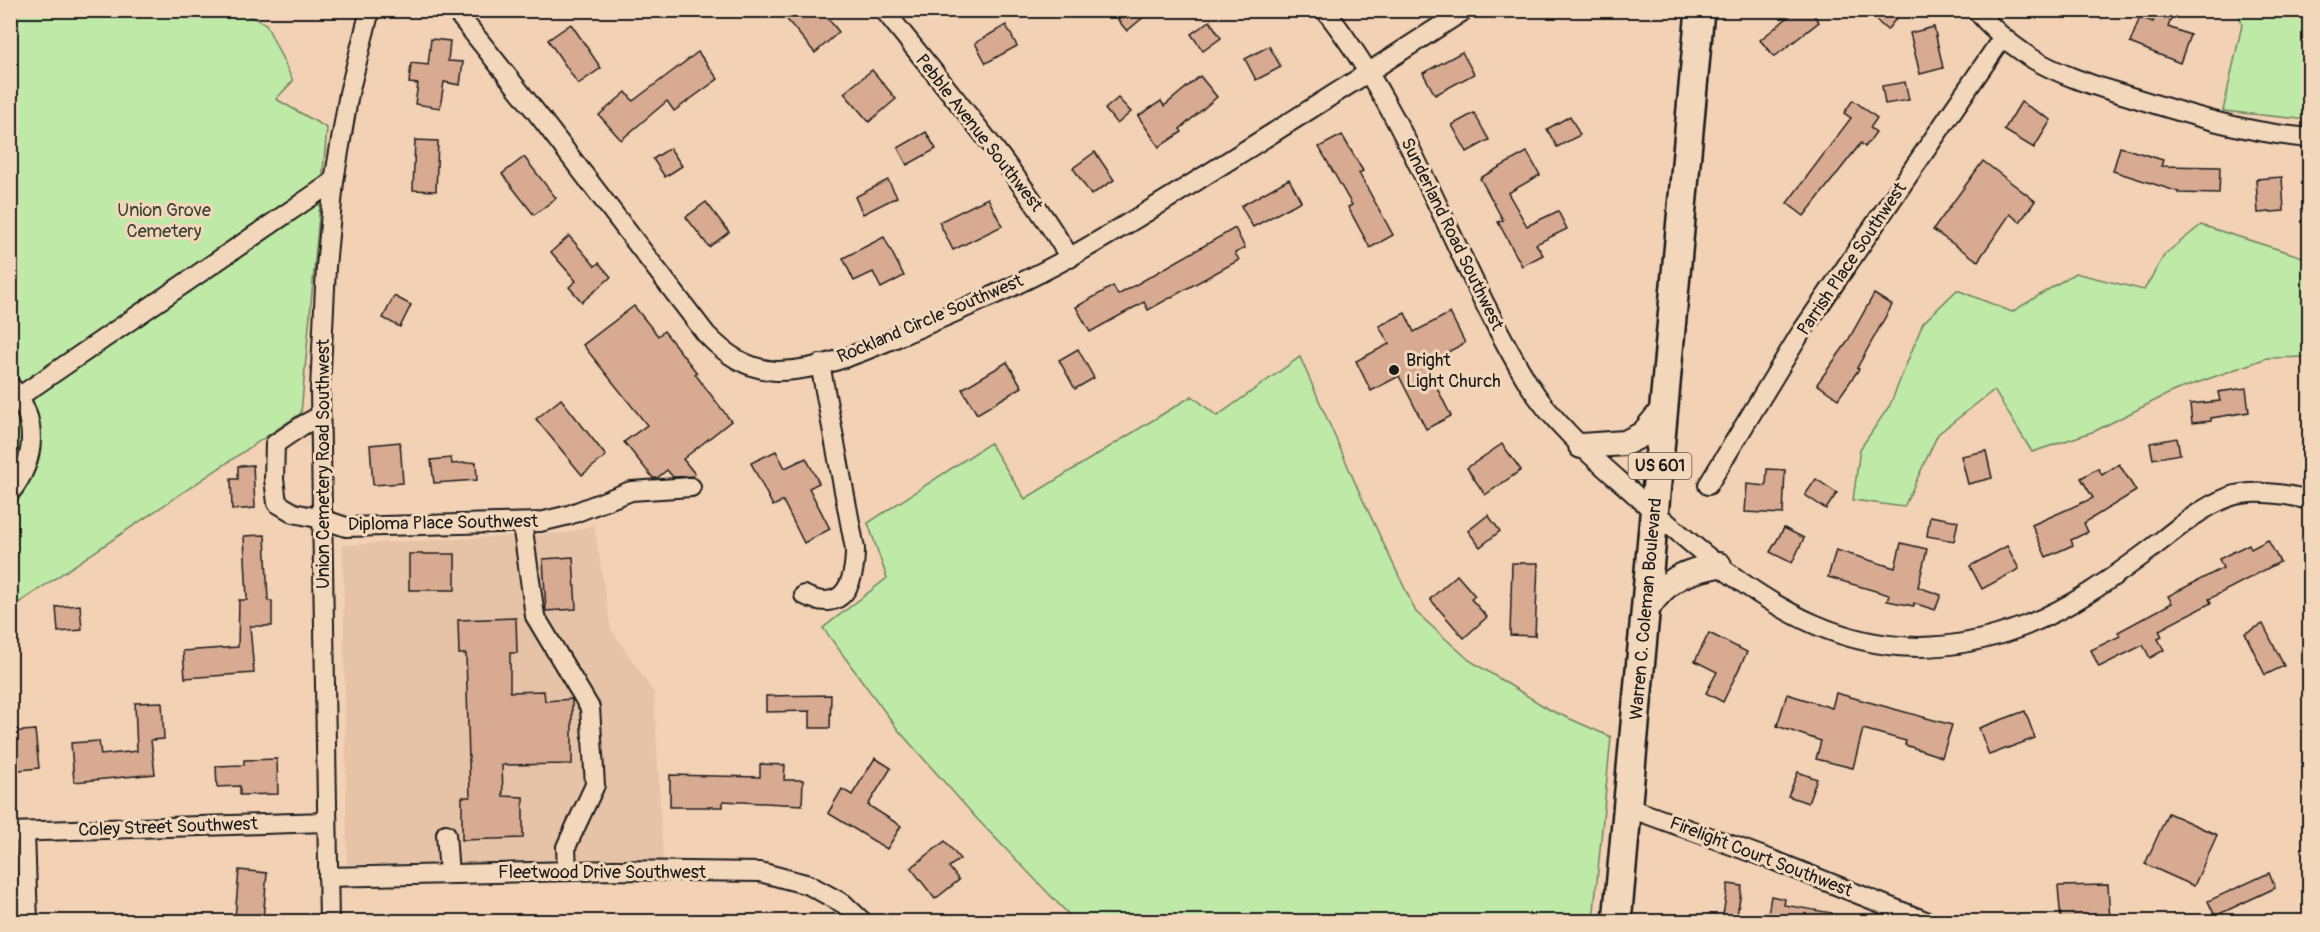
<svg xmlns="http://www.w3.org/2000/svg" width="2320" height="932" font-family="Pangolin,sans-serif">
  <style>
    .built { fill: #e6c2a7 }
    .green { fill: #bfe9a6; stroke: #6e8261; stroke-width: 1.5 }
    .building { fill: #d8aa92; stroke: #1c1c1c; stroke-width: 1.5 }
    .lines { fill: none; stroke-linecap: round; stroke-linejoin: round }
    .minor-casing { stroke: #1c1c1c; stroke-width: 22 }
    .major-casing { stroke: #1c1c1c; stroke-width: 28 }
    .highway-casing { stroke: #1c1c1c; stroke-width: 32 }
    .path { stroke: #1c1c1c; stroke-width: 4; stroke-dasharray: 4.5 4.5; stroke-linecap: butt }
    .minor { stroke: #f3d7ba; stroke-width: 18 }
    .major { stroke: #f3d7ba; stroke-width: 24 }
    .highway { stroke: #f3d7ba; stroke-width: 27 }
    .poi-dot { fill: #1c1c1c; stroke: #f3d7ba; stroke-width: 2 }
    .labels { text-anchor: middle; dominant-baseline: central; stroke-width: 6; stroke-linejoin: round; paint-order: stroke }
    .shield { fill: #f3d7ba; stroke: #5c544b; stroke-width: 1.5 }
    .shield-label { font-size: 16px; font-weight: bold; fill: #1c1c1c }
    .street-label { font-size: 18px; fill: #1c1c1c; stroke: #f3d7ba }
    .park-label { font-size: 18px; fill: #3d4538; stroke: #f3d7ba }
    .poi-label { font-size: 18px; fill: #1c1c1c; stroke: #f3d7ba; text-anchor: start }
  </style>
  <rect width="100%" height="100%" fill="#f2d1b5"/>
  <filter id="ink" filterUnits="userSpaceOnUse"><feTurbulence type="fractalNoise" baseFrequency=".0167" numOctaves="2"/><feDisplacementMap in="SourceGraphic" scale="12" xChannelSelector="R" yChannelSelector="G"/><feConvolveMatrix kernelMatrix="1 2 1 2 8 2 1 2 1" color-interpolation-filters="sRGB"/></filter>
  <g filter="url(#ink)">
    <polygon class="built" points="594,525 611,629 654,693 663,862 347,864 343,545 566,533"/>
    <g class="green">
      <polygon points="24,10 238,11 266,24 293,81 276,99 327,128 301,413 11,608 11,21"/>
      <polygon points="2238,11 2309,11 2309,120 2223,111 2242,25"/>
      <polygon points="2201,225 2309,259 2309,357 2267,358 2174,391 2095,431 2032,452 1994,390 1938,434 1904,507 1853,500 1860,449 1890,405 1923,323 1957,290 2012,312 2075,273 2144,290 2165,254"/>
      <polygon points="1300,357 1361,496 1416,612 1469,660 1550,710 1611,737 1593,921 1075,921 978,820 899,731 823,628 887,578 868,523 990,443 1025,499 1192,396 1217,416"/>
    </g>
    <g class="building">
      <polygon points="779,10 821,10 839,32 815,53"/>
      <polygon points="1129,10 1152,10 1127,31 1118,20"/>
      <polygon points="1797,10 1810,10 1819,22 1774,57 1760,40"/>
      <polygon points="1865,10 1903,10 1887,30"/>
      <polygon points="2156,13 2171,19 2168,27 2190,35 2180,63 2130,43 2140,17 2153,22"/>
      <polygon points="1210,21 1221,38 1203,51 1191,34"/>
      <polygon points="571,24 601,68 578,84 548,40"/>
      <polygon points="1006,25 1017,46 986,63 975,43"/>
      <polygon points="1934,27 1943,68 1920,74 1910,33"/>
      <polygon points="431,39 450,41 448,61 463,62 460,85 444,82 440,108 415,104 418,84 409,83 411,63 428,65"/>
      <polygon points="1269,46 1281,67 1256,80 1245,59"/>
      <polygon points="698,52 718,79 674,111 667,101 621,140 599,115 626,92 633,101"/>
      <polygon points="1462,52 1474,74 1435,95 1423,73"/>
      <polygon points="872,70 896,99 869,122 844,93"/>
      <polygon points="1200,76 1217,97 1180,129 1182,132 1159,147 1138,116 1161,101 1164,106"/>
      <polygon points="1905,82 1909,100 1885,104 1882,86"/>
      <polygon points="1118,98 1131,112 1117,124 1105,109"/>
      <polygon points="1853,100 1877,118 1870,128 1876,132 1865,147 1861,143 1804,216 1787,203 1851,118 1844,113"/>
      <polygon points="2021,102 2051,120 2034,148 2004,130"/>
      <polygon points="1474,113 1489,140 1467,152 1452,125"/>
      <polygon points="1570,116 1580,135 1557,147 1547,129"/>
      <polygon points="926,132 936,149 907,165 898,148"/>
      <polygon points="1342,135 1363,171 1359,173 1393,235 1370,248 1348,207 1352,205 1319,147"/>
      <polygon points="415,140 438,141 436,191 413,190"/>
      <polygon points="2120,147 2163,160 2161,166 2220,167 2219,194 2179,193 2179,192 2113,171"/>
      <polygon points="670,148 682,166 665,177 653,159"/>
      <polygon points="1095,152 1114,180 1091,195 1073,168"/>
      <polygon points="1527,152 1540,175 1508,193 1527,226 1558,211 1567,229 1536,244 1543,255 1522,266 1498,222 1503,220 1480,178"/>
      <polygon points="524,157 556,198 534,215 502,174"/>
      <polygon points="1983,161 2035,201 2020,222 2010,214 1978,261 1933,230"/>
      <polygon points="2282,177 2284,211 2258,213 2256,179"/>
      <polygon points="1289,179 1301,201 1253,227 1241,206"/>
      <polygon points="888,180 897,197 863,214 855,197"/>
      <polygon points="988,198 1002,226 953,250 939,222"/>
      <polygon points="706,202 729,232 709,247 686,217"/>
      <polygon points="1235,228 1245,248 1235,253 1239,260 1148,310 1144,302 1090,332 1076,307 1113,286 1118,295"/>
      <polygon points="569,236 595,266 599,263 611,277 582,302 569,287 576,281 551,252"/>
      <polygon points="884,237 904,276 881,288 873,272 854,281 843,258"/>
      <polygon points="1874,294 1892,305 1857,368 1859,369 1838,399 1817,384 1846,344"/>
      <polygon points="394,296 411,305 400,327 383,318"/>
      <polygon points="634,306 658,336 664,331 697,373 695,374 731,421 683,459 695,474 693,476 673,477 667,470 657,478 653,478 624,442 647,425 583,345"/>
      <polygon points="1405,313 1414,332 1450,313 1465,343 1425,364 1451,416 1426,429 1399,376 1371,391 1356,361 1389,344 1379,326"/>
      <polygon points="1078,349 1094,378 1075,389 1059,360"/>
      <polygon points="1007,362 1022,387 977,414 962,389"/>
      <polygon points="2246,388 2249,412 2211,418 2211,421 2192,423 2190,404 2220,401 2218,392"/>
      <polygon points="561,399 606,456 582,475 536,419"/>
      <polygon points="2177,438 2180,454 2153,459 2150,443"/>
      <polygon points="400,442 403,483 373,485 370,445"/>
      <polygon points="1502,444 1521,470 1485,495 1467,468"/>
      <polygon points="776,451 785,468 806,458 819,483 809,488 830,529 804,543 783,501 773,506 751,463"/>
      <polygon points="1986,451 1992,478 1968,484 1961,456"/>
      <polygon points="451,458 452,464 476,462 477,480 434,483 431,460"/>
      <polygon points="2119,464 2136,491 2084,523 2088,532 2071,540 2073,545 2046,557 2032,525 2093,498 2081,478 2098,468 2102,475"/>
      <polygon points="253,465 255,508 232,510 231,479 238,479 238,466"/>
      <polygon points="1767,469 1785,470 1783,514 1745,512 1747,484 1766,486"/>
      <polygon points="1816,479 1837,493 1826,509 1805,495"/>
      <polygon points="1488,515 1500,531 1480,547 1468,531"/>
      <polygon points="1930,516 1958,521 1954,541 1927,536"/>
      <polygon points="1784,528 1804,538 1792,563 1770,552"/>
      <polygon points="265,535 268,601 272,601 272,626 250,626 254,673 185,678 183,651 238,647 239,600 247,600 244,536"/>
      <polygon points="2268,540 2280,562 2209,599 2211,603 2159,630 2162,637 2158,639 2164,650 2150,658 2143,645 2099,667 2091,650 2120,636 2118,632 2172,603 2168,596 2223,568 2219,559 2249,544 2251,549"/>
      <polygon points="1901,543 1927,549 1918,587 1941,595 1935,610 1914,603 1914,606 1887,601 1889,595 1828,577 1836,550 1895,568"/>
      <polygon points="2007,546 2019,569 1982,589 1970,566"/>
      <rect x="409" y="554" width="46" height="36"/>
      <polygon points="573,557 576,609 546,611 543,559"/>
      <polygon points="1512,563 1538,563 1535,636 1510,635"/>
      <polygon points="1457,575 1475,596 1471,599 1487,617 1464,638 1430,599"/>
      <polygon points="80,605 82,630 58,632 56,607"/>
      <polygon points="516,618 517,653 510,653 510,692 544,691 545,701 572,699 572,764 502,765 503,796 523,797 523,838 462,840 462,797 470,797 466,654 459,654 458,620"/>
      <polygon points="2263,624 2284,666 2265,675 2245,633"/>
      <polygon points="1709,633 1747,652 1723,702 1706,693 1717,672 1695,661"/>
      <polygon points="1836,693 1952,725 1942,757 1905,745 1906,741 1863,729 1853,768 1816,759 1821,741 1777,726 1787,694 1832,708"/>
      <polygon points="831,695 830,728 810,728 810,711 766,712 766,696"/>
      <polygon points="162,702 164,739 151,740 155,774 74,782 71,743 99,741 101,755 137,751 135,703"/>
      <polygon points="2025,711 2035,738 1989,755 1979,728"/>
      <polygon points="35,730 39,768 10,771 10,732"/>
      <polygon points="875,758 891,768 868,805 901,826 887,849 828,813 842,789 852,795"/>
      <polygon points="277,759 278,794 240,795 240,786 217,787 216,766 244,765 244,760"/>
      <polygon points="760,764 785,765 784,780 803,780 802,805 723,801 723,807 670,807 670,775 760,777"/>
      <polygon points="1798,772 1817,779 1808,803 1788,796"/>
      <polygon points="2168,813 2217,835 2194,886 2145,864"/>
      <polygon points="945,841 960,859 949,867 959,880 935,899 911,868"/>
      <polygon points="239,870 267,873 263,920 235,918"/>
      <polygon points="2269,873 2275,888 2215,916 2208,901"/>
      <polygon points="1728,884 1742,886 1736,921 1722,921"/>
      <polygon points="2108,885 2110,921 2061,921 2058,886"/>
      <polygon points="1771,896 1785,899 1784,905 1832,913 1831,921 1767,921"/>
    </g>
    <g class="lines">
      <g class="minor-casing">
        <g id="minor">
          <path d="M455,10L540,117L706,334C726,355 747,369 776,371C821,372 874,347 914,330C967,307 1020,285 1070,257C1123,228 1174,195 1225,163C1305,113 1385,62 1465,10"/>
          <path d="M884,10C948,91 1017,170 1070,258"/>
          <path d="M1325,10C1415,125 1454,261 1528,383C1557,429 1600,463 1640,499C1756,602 1862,688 2024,626C2071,608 2111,579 2151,549C2175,530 2200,508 2229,497C2252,489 2287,494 2310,500"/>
          <path d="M1976,10C1991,28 2009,43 2028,56C2060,76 2099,87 2135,98C2193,116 2248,133 2310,138"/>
          <path d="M10,385C39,419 37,459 10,493"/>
          <polyline points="20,396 334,181"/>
          <polyline points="320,416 303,425 275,444 274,479 277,503 294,513 322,519 346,527 540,522 569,515 631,491 691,487"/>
          <polyline points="1708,485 1800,334 2003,37"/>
          <polyline points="522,523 535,616 590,708 595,785 566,847 567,871"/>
          <path d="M804,595C844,615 855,582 855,549L820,364"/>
          <polyline points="1627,807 1775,861 1928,922"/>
          <polyline points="10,832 326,822"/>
          <polyline points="25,832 28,922"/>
          <polyline points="446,834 449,874"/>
          <polyline points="328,877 615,870 760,872 809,885 844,904 863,922"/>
          <polyline points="329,922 320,390 326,267 334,181 349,93 370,10"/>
        </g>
      </g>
      <g class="major-casing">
        <g id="major">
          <polyline points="1581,446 1625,443 1643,434 1665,407"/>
          <path d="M1646,610C1668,578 1683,572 1719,565"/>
        </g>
      </g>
      <g class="highway-casing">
        <polyline id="highway" points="1617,922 1700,10"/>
      </g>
      <polyline class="path" points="2310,21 2305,29 2310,63"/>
      <use href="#minor" class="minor"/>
      <use href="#major" class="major"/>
      <use href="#highway" class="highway"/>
    </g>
  </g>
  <circle class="poi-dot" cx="1394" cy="370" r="6"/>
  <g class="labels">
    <rect class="shield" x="1628.5" y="453" width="63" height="26" rx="4.5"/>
    <g class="shield-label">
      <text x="1660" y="466">US 601</text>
    </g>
    <g class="street-label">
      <text transform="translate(979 133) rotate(52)">Pebble Avenue Southwest</text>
      <text transform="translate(1452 234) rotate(64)">Sunderland Road Southwest</text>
      <text transform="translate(1852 259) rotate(-56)">Parrish Place Southwest</text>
      <text transform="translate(930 319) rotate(-23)">Rockland Circle Southwest</text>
      <text transform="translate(323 464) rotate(-90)">Union Cemetery Road Southwest</text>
      <text transform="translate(443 523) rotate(-1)">Diploma Place Southwest</text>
      <text transform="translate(1646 609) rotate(-85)">Warren C. Coleman Boulevard</text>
      <text transform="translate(168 827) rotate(-2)">Coley Street Southwest</text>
      <text transform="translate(1761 857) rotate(21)">Firelight Court Southwest</text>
      <text x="602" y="872">Fleetwood Drive Southwest</text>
    </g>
    <g class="park-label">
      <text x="164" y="210">Union Grove<tspan x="164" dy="21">Cemetery</tspan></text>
    </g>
    <g class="poi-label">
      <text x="1406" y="360">Bright<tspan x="1406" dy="21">Light Church</tspan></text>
    </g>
  </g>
  <rect width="2320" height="932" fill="none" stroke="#f3d7ba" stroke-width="36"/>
  <rect x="18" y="18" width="2284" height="896" fill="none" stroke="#1c1c1c" stroke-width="2" filter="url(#ink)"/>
</svg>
